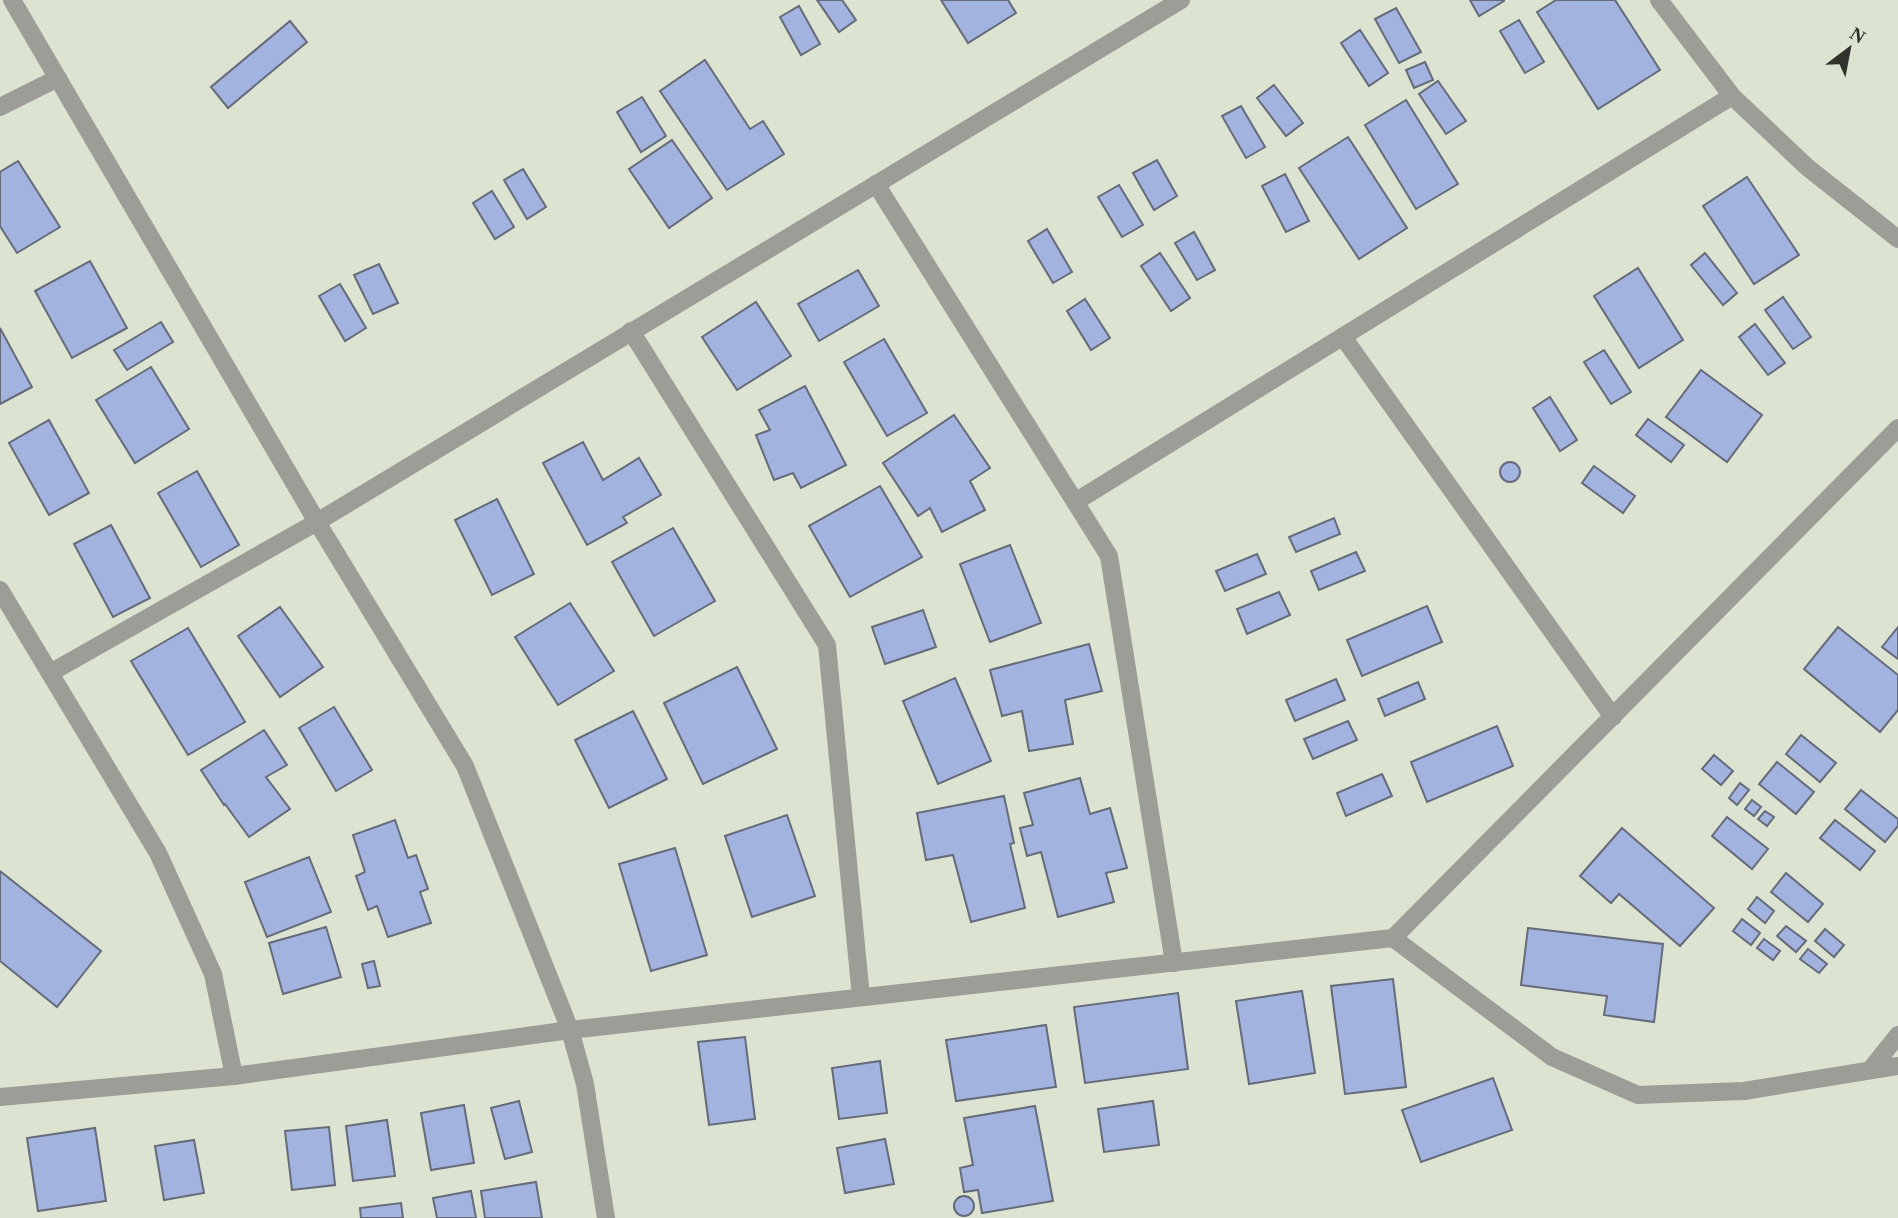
<svg xmlns="http://www.w3.org/2000/svg" width="1898" height="1218" font-family="Georgia,serif">
  <style>
    .building { fill: #a2b3df; stroke: #656b79; stroke-width: 2 }
    .lines { fill: none; stroke-linecap: round; stroke-linejoin: round }
    .minor { stroke: #9b9d96; stroke-width: 18 }
  </style>
  <rect width="100%" height="100%" fill="#dce3d1"/>
  <g class="building">
    <polygon points="817,0 842,0 856,20 839,32"/>
    <polygon points="941,0 1008,0 1016,13 968,43"/>
    <polygon points="1470,0 1504,0 1504,1 1479,16"/>
    <polygon points="1556,0 1615,0 1660,70 1598,109 1537,12"/>
    <polygon points="799,6 820,44 801,55 780,17"/>
    <polygon points="1396,8 1421,52 1399,63 1375,19"/>
    <polygon points="1519,20 1544,62 1525,73 1500,31"/>
    <polygon points="290,21 307,42 228,108 211,87"/>
    <polygon points="1360,30 1388,73 1369,86 1341,43"/>
    <polygon points="705,60 750,129 763,121 784,154 727,190 660,91"/>
    <polygon points="1425,62 1433,80 1414,88 1406,70"/>
    <polygon points="1438,81 1466,121 1446,134 1419,94"/>
    <polygon points="1274,85 1303,123 1286,136 1257,98"/>
    <polygon points="642,97 666,136 641,152 617,112"/>
    <polygon points="1406,100 1458,184 1416,209 1365,125"/>
    <polygon points="1241,106 1265,147 1246,158 1222,116"/>
    <polygon points="1348,137 1407,228 1359,259 1299,168"/>
    <polygon points="672,140 712,198 669,228 629,169"/>
    <polygon points="1157,160 1177,196 1154,210 1133,173"/>
    <polygon points="18,161 60,227 17,253 0,226 0,172"/>
    <polygon points="523,169 546,207 527,219 504,180"/>
    <polygon points="1285,174 1309,221 1286,232 1262,186"/>
    <polygon points="1747,177 1799,255 1754,284 1703,206"/>
    <polygon points="1119,185 1143,225 1122,237 1098,197"/>
    <polygon points="492,191 514,227 495,239 473,203"/>
    <polygon points="1047,229 1072,272 1053,283 1028,241"/>
    <polygon points="1194,232 1215,270 1197,280 1175,243"/>
    <polygon points="1160,253 1190,298 1171,311 1141,266"/>
    <polygon points="1705,253 1737,293 1723,305 1691,265"/>
    <polygon points="90,261 127,328 72,358 35,291"/>
    <polygon points="379,264 398,303 373,314 354,275"/>
    <polygon points="1638,268 1683,340 1639,368 1594,296"/>
    <polygon points="858,270 879,306 819,341 798,304"/>
    <polygon points="340,284 366,328 345,341 319,296"/>
    <polygon points="1783,297 1811,337 1793,349 1765,310"/>
    <polygon points="1085,299 1110,338 1091,350 1067,311"/>
    <polygon points="756,302 791,356 737,390 702,337"/>
    <polygon points="161,322 173,342 127,370 114,350"/>
    <polygon points="1755,324 1785,363 1768,375 1739,337"/>
    <polygon points="0,328 32,387 0,404"/>
    <polygon points="884,339 927,413 887,436 844,362"/>
    <polygon points="1604,350 1631,392 1611,404 1584,362"/>
    <polygon points="151,367 189,429 135,463 96,400"/>
    <polygon points="1701,370 1762,415 1727,462 1666,417"/>
    <polygon points="805,386 846,465 801,488 793,473 774,480 756,435 770,430 759,410"/>
    <polygon points="1550,397 1577,440 1560,451 1533,408"/>
    <polygon points="954,415 990,468 970,481 985,510 942,532 930,508 918,516 883,463"/>
    <polygon points="1648,419 1684,445 1671,462 1636,435"/>
    <polygon points="49,420 89,493 49,515 9,443"/>
    <polygon points="583,442 603,480 639,458 661,495 623,517 627,523 587,545 543,463"/>
    <circle cx="1510" cy="472" r="10"/>
    <polygon points="1594,466 1635,496 1623,513 1582,483"/>
    <polygon points="197,471 239,545 201,567 158,493"/>
    <polygon points="880,486 922,557 850,597 809,526"/>
    <polygon points="497,499 534,574 492,595 455,520"/>
    <polygon points="1334,518 1340,534 1296,552 1289,537"/>
    <polygon points="111,525 150,598 113,617 74,544"/>
    <polygon points="673,528 715,601 654,636 612,562"/>
    <polygon points="1010,545 1041,623 990,642 960,564"/>
    <polygon points="1356,552 1365,571 1319,590 1311,571"/>
    <polygon points="1257,554 1266,574 1225,591 1216,571"/>
    <polygon points="1279,592 1290,615 1247,634 1237,609"/>
    <polygon points="570,603 614,671 558,705 515,637"/>
    <polygon points="1427,606 1442,642 1362,676 1347,640"/>
    <polygon points="280,607 323,667 280,697 238,636"/>
    <polygon points="923,610 936,647 885,664 872,627"/>
    <polygon points="1838,627 1898,675 1898,710 1880,732 1804,669"/>
    <polygon points="1898,627 1898,659 1882,647"/>
    <polygon points="188,628 245,722 188,755 131,661"/>
    <polygon points="1089,644 1102,691 1065,700 1073,744 1029,751 1022,711 1002,716 990,670"/>
    <polygon points="737,667 777,749 703,784 664,703"/>
    <polygon points="955,678 991,761 938,784 903,701"/>
    <polygon points="1336,679 1345,700 1295,721 1286,700"/>
    <polygon points="1418,682 1425,699 1385,716 1378,699"/>
    <polygon points="334,707 372,770 336,791 299,728"/>
    <polygon points="633,711 667,779 609,808 575,740"/>
    <polygon points="1348,721 1357,740 1313,759 1304,739"/>
    <polygon points="1497,726 1513,766 1427,802 1411,762"/>
    <polygon points="264,730 287,765 266,777 290,809 249,837 225,804 224,805 201,770"/>
    <polygon points="1801,735 1836,763 1820,782 1786,754"/>
    <polygon points="1714,755 1733,771 1721,785 1702,769"/>
    <polygon points="1777,762 1814,792 1796,814 1759,784"/>
    <polygon points="1382,774 1392,796 1346,816 1337,793"/>
    <polygon points="1080,778 1090,814 1110,808 1127,868 1106,873 1114,902 1058,917 1041,852 1027,856 1020,828 1033,825 1024,793"/>
    <polygon points="1740,783 1749,790 1737,805 1729,798"/>
    <polygon points="1861,790 1898,819 1898,826 1885,842 1845,809"/>
    <polygon points="1004,796 1014,843 1010,844 1025,908 971,922 953,855 926,860 917,813"/>
    <polygon points="1752,800 1761,807 1754,816 1745,809"/>
    <polygon points="1765,811 1774,817 1767,826 1758,819"/>
    <polygon points="787,815 815,896 752,917 725,836"/>
    <polygon points="1727,817 1768,849 1752,869 1712,836"/>
    <polygon points="395,820 408,858 416,855 428,889 420,892 431,923 388,937 377,906 368,910 356,876 365,872 353,835"/>
    <polygon points="1835,820 1875,851 1860,870 1820,838"/>
    <polygon points="1622,828 1714,908 1680,946 1619,894 1611,903 1580,876"/>
    <polygon points="675,848 707,955 651,971 619,864"/>
    <polygon points="309,857 331,912 267,937 245,882"/>
    <polygon points="0,871 101,951 57,1007 0,961"/>
    <polygon points="1786,873 1823,904 1808,922 1771,892"/>
    <polygon points="1757,897 1774,911 1765,923 1748,909"/>
    <polygon points="1742,919 1760,933 1751,945 1733,931"/>
    <polygon points="1786,926 1806,941 1796,952 1777,936"/>
    <polygon points="326,927 341,977 283,994 269,943"/>
    <polygon points="1528,928 1663,944 1654,1022 1604,1015 1607,996 1521,985"/>
    <polygon points="1825,929 1844,945 1834,957 1815,941"/>
    <polygon points="1764,939 1780,951 1773,960 1757,948"/>
    <polygon points="1808,949 1827,964 1819,973 1800,959"/>
    <polygon points="374,961 380,986 368,988 362,964"/>
    <polygon points="1393,979 1406,1087 1345,1094 1331,986"/>
    <polygon points="1302,991 1315,1073 1249,1084 1236,1001"/>
    <polygon points="1178,993 1188,1069 1085,1083 1074,1007"/>
    <polygon points="1046,1025 1056,1087 956,1101 946,1040"/>
    <polygon points="745,1037 755,1119 709,1125 698,1042"/>
    <polygon points="880,1061 887,1113 839,1119 832,1068"/>
    <polygon points="1493,1078 1512,1130 1421,1162 1402,1110"/>
    <polygon points="519,1101 532,1152 505,1159 491,1108"/>
    <polygon points="1153,1101 1159,1145 1104,1152 1098,1109"/>
    <polygon points="464,1105 474,1163 431,1170 421,1113"/>
    <polygon points="1035,1106 1053,1201 982,1213 978,1190 964,1192 960,1168 973,1165 964,1118"/>
    <polygon points="387,1120 395,1176 353,1181 346,1126"/>
    <polygon points="329,1127 335,1185 292,1190 285,1131"/>
    <polygon points="95,1128 106,1201 38,1211 27,1138"/>
    <polygon points="885,1139 894,1184 845,1193 837,1148"/>
    <polygon points="194,1140 204,1193 164,1200 155,1146"/>
    <polygon points="536,1182 542,1218 485,1218 481,1191"/>
    <polygon points="471,1191 476,1218 437,1218 433,1198"/>
    <circle cx="964" cy="1206" r="10"/>
    <polygon points="401,1203 403,1218 361,1218 360,1208"/>
  </g>
  <g class="lines">
    <g class="minor">
      <polyline points="12,0 317,522 465,766 570,1030 585,1084 606,1218"/>
      <polyline points="1659,0 1732,96 1807,167 1898,239"/>
      <polyline points="0,107 58,78"/>
      <polyline points="876,184 1109,556 1174,963"/>
      <polyline points="631,331 827,645 861,997"/>
      <polyline points="1343,337 1613,717"/>
      <polyline points="1075,502 1732,96"/>
      <polyline points="0,590 158,853 213,974 234,1076"/>
      <polyline points="50,673 317,522 1181,0"/>
      <polyline points="1393,938 1552,1057 1638,1095 1744,1091 1898,1066"/>
      <polyline points="1870,1070 1898,1035"/>
      <polyline points="0,1097 234,1076 570,1030 1393,938 1898,428"/>
    </g>
  </g>
  <g transform="translate(1849 49) rotate(32)" stroke="#dce3d1" stroke-width="5" paint-order="stroke">
  <path d="M0-5L12 26L0 18L-12 26Z" fill="#30332c"/>
  <text y="-10" font-size="19" font-weight="bold" text-anchor="middle" fill="#30332c">N</text>
  </g>
</svg>
